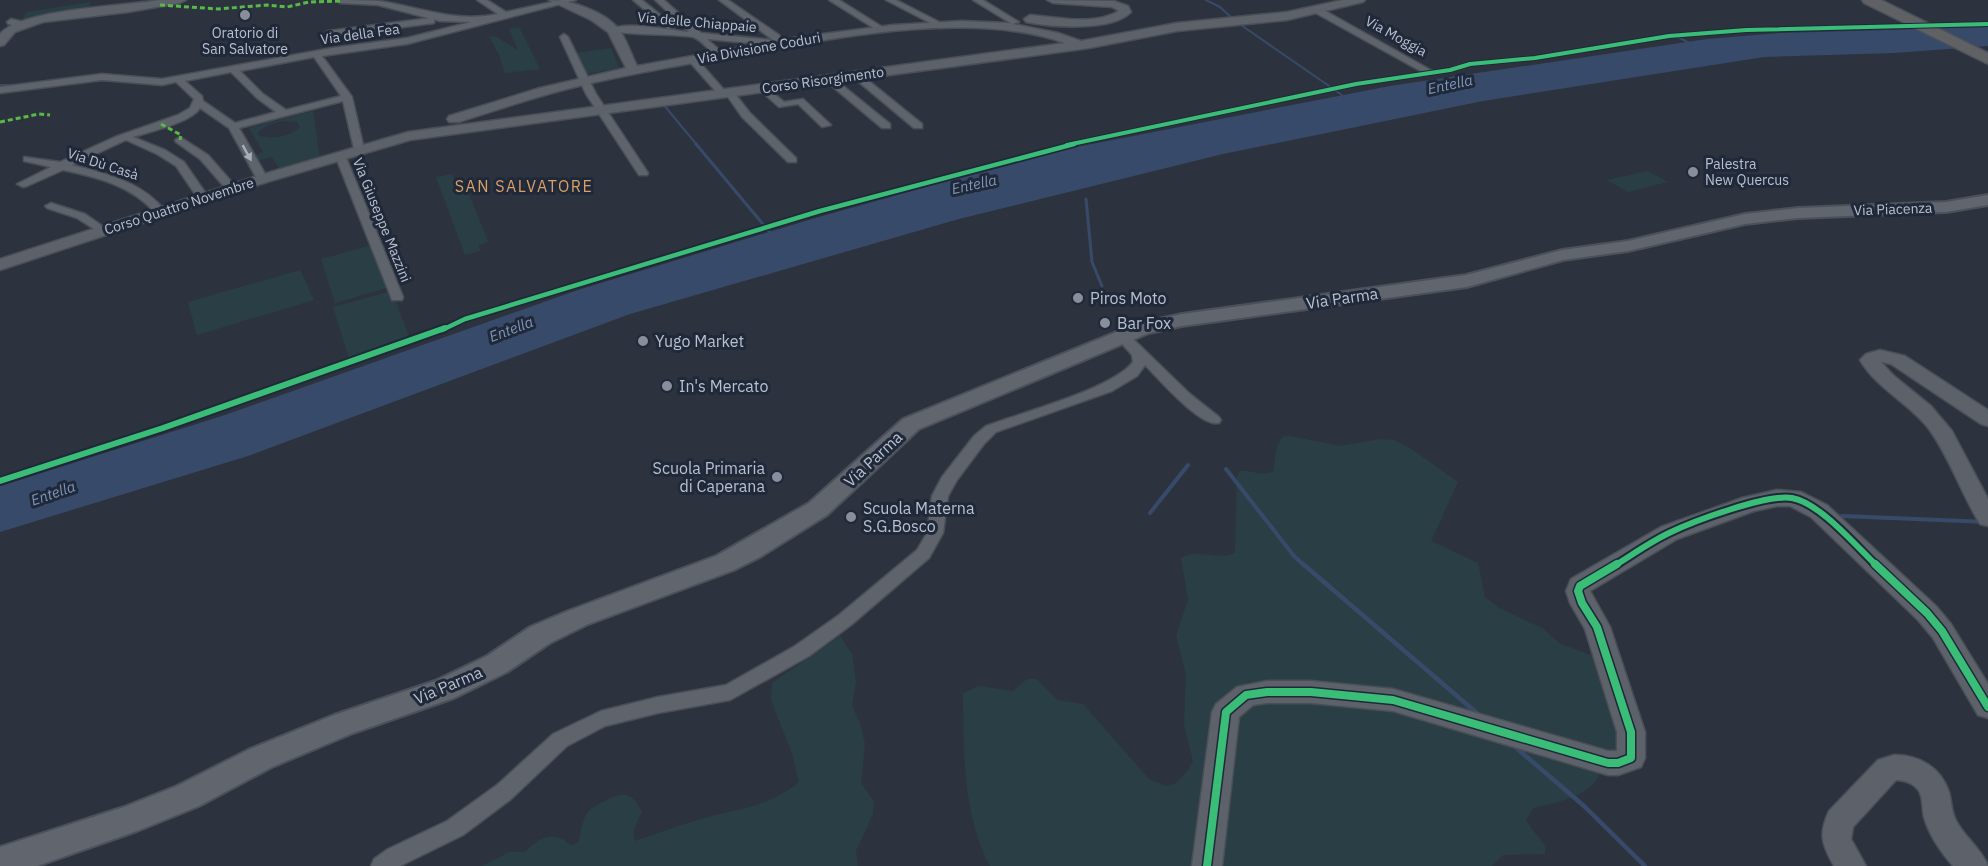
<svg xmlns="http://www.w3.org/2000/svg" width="1988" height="866" font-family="'IBM Plex Sans',sans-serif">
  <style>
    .green { fill: #293f45; fill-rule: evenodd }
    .water { fill: #384a69 }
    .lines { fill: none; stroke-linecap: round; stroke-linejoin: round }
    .stream-far3 { stroke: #384a69; stroke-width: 2 }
    .stream-far2 { stroke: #384a69; stroke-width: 3 }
    .stream-far1 { stroke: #384a69; stroke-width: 4 }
    .stream { stroke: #384a69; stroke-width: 4.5 }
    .street-casing { stroke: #4a4e56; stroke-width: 3 }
    .secondary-casing { stroke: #4a4e56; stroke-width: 3 }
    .primary-casing { stroke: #4b505a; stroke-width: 4 }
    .highway-casing { stroke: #4a5059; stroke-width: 3 }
    .street { fill: #5e636c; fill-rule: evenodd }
    .secondary { fill: #5d616a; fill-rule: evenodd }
    .primary { fill: #61656d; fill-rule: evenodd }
    .highway { fill: #5f6165; fill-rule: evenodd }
    .quiet { stroke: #58b947; stroke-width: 3; stroke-dasharray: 5 3; stroke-linecap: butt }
    .cycleway-far3-casing { stroke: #1f293a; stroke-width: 6 }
    .cycleway-far2-casing { stroke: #1f293a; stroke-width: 8 }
    .cycleway-far1-casing { stroke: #1f293a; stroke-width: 10 }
    .cycleway-casing { stroke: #1f293a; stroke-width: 11 }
    .cycleway-far3 { stroke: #3abd76; stroke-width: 4 }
    .cycleway-far2 { stroke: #3abd76; stroke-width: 4.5 }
    .cycleway-far1 { stroke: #3abd76; stroke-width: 6 }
    .cycleway { stroke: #3abd76; stroke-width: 8 }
    .oneway { fill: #a7adba }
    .poi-dot { fill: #888f9c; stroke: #1f293a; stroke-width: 2 }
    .labels { text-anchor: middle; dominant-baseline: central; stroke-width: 6; stroke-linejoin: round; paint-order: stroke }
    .far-street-label { font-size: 14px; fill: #b9c0ce; stroke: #1f293a }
    .far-poi-label { font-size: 14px; fill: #b9c0ce; stroke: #1f293a }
    .far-water-label { font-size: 15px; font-style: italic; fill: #7e94b6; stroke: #1f293a }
    .far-quarter-label { font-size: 16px; letter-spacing: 1.5px; fill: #dc9f65; stroke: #1f293a }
    .poi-label { font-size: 16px; fill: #b9c0ce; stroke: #1f293a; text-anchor: start }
    .street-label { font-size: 16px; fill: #b9c0ce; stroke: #1f293a }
  </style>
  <rect width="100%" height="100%" fill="#2d333e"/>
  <g class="green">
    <polygon points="91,2 87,12 21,22 27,12"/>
    <polygon points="519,27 540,69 505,73 499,55 489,36 496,37 518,50 509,29"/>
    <polygon points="611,48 619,68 586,74 577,53"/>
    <path d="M313,111L320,158L280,170L272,157L255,161L252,155L263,152L249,128ZM280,121L297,122L300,127C290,137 271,140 258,135V132L266,126Z"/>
    <polygon points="1647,171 1668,182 1628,192 1607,180"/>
    <path d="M452,174L458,188H467C473,207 482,223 488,242L479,245L480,251L465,255L436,177Z"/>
    <polygon points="372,245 390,287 335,303 321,259"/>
    <polygon points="300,270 314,300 197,335 188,302"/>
    <polygon points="392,291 410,339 349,358 333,307"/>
    <path d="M1290,436L1340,446L1381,439L1394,440L1413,450L1458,482L1431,541L1478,563L1485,597L1499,608L1542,628L1561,644L1596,657L1621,734L1620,749L1603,754C1605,795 1565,800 1533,808L1526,821L1545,846V854L1503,855L1492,866H990C962,813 964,752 963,693L979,686L1013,691L1027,679H1037L1057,700L1083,704L1149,779L1166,786L1175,784L1188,770L1193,761L1184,725L1186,674L1176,635L1188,600L1181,558C1196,548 1218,561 1235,553L1237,476L1240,471C1254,470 1257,476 1273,472L1277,446L1283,437Z"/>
    <path d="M840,636L852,654L856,682L852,706L860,723L865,744L861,783L874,802L873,814L856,851L858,866H482L509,852H525C542,836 553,830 572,846L579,841C581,832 582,821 587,813C591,807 598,805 603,802C623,791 631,791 642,812L633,831L635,841C657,834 679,825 701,819C738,808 768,808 799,782L792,753L771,700L772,683Z"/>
  </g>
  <polygon class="water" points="1988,27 1988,46 1894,53 1764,57 1483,101 1223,154 959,219 630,314 248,456 0,532 0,486 222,416 578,290 812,219 1046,153 1390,86 1707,39 1781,33"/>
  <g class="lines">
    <g class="stream-far3">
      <polyline points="1206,0 1220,7 1234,20"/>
      <polyline points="1238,23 1332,88"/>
      <polyline points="1678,37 1691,44"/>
      <polyline points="0,85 20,85"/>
      <polyline points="1335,90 1344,97"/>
      <polyline points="663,104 697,145"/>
    </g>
    <g class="stream-far2">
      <polyline points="696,144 772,235"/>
      <polyline points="1086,199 1092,262 1102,286"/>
    </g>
    <g class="stream-far1">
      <polyline points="1226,469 1294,556 1305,566"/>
      <polyline points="1150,513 1188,465"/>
      <polyline points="1842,516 1988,522"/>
    </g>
    <g class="stream">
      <polyline points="1303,564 1478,714"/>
      <polyline points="1513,745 1584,806 1645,866"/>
    </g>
    <g class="street-casing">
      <g id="street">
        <path d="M337,0C350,0 365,0 379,1C419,7 456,23 498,14L477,0H487L506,12L561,0H576L407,44L322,56L352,97L364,149L363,151L354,149L343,101L239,128L268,179L266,181H258L229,128L200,108C192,122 149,132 133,137L165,150L184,162L209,198L207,200H199L176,166L157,154L126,140L72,165C107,174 143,182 166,212L164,214H156C133,186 97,177 63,170L27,186L23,187L17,184L51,167L24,161V157L60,162L115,137L178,115L190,108L194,99L176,82L162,85L102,80L0,93V87L102,74L162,79L332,48L407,38L471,22L440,21L378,5L340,3ZM314,57L341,96L286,110L263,94L240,71ZM231,72L257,98L276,112L235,123L203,101L202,96L185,81Z"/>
        <polygon points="633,0 642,0 675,27 668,29"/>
        <path d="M655,0H664L701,33L773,40L719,0H728L779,35L784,43L780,46L707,39L724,54L719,57C709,53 703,40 693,37C677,34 616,35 609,30C623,20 671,30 689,32Z"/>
        <polygon points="829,0 839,0 887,30 880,32"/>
        <polygon points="886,0 896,0 947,26 940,28"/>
        <polygon points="973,0 983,0 1019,22 1012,24"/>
        <polygon points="1314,8 1320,8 1434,72 1426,74 1314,12"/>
        <polygon points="431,18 434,19 434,23 328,37 324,34 328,31"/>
        <polygon points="11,19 24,22 25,24 21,27 8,24 7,22"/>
        <polygon points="564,34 568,37 596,94 648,173 647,175 639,175 586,94 560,37"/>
        <polygon points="689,57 695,57 725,91 732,90 750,113 796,158 796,162 788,162 742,117 726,94 719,95 689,61"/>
        <polygon points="853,73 859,73 922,124 922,128 914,128 853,77"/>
        <polygon points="826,77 832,77 890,124 890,128 882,128 826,81"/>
        <polygon points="763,85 784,102 803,99 831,125 822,127 798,104 779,107 760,90 758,88"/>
        <polygon points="180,137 208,155 236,187 236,191 228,191 200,159 176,142 175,140"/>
        <polygon points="340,152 345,155 403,297 402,300 392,300 391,297 335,155"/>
        <polygon points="51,203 85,214 108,230 102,234 77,218 47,208 45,206"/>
        <path d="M1122,332L1127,333L1190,394L1219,417L1221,420L1219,423C1201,428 1158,378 1145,365L1137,376L1112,391L996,432L984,444L957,480L948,496L943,533L929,558L851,625L809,656L730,700L658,713L605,726L567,746L511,799L463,835L400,866H371L374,859L388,849L447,821L497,785L553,734L601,711L658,697L726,685L795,646L839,615L917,550L927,533L932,496L942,477L974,436L986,426C1020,413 1113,389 1133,362L1132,355L1115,336Z"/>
      </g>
    </g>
    <g class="secondary-casing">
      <g id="secondary">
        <path d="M160,0H186L180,3L128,12L43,22L15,32L4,45L0,46V34C21,9 124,6 160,0Z"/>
        <path d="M549,0C571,0 603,11 618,28C626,38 631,54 637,66L792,38L893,25L962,21L1008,23L1058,33L1081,41L1177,23L1287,12L1343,0H1365L1363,2L1287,20L1177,31L1089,48L410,140L267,182L0,270V259L257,176L408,132L1065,43C974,11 844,36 750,53C688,64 625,74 563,90C528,99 494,111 459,122H449L447,119L449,116L540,88L626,68L608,32L591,20Z"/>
        <path d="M1047,0L1114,1L1128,6L1131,12C1112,32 1051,27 1026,22L1024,19L1030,15C1058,17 1093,26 1119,11L1112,7L1053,3Z"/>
        <path d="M1880,350L1905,356L1988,410V426L1981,424L1891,364L1881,362L1894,376L1931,406L1952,431L1988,499V526L1980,524C1961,493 1950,458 1929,429C1909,403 1877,389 1860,360L1866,354Z"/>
        <polygon points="1777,490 1801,492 1827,505 1936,606 1951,624 1988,684 1988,718 1978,715 1933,638 1918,620 1811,517 1790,506 1777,506 1754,511 1677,539 1590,591 1610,627 1645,732 1645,758 1641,767 1618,775 1608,775 1393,711 1311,703 1267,703 1253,705 1239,717 1222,866 1192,866 1212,712 1216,704 1237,687 1267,681 1311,681 1393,689 1608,751 1617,751 1617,732 1585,629 1570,603 1566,591 1571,579 1661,527 1742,498"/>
        <path d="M1894,755C1920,755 1941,768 1949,792C1952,803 1951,814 1958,824C1967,839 1982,850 1988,866H1953C1941,852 1929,835 1924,817C1922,809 1923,800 1920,793C1916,784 1905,780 1896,780L1853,827L1851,839L1866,866H1834C1822,844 1818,835 1829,811L1878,760Z"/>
      </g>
    </g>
    <g class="primary-casing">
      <polygon id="primary" points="1988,195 1988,205 1946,212 1798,218 1745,224 1628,251 1563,260 1467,287 1182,326 1149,333 919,429 827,515 760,557 734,570 586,625 550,643 507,672 454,698 353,733 272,767 199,806 137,831 37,866 0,866 0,847 124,807 177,786 250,749 334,715 435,681 487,656 530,627 568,611 716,556 809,503 903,419 1136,324 1182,314 1466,275 1562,250 1628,241 1745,214 1798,208 1946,202"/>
    </g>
    <g class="highway-casing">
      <polygon id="highway" points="1862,0 1881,0 1988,53 1988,64 1864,3"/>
    </g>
    <use href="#street" class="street"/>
    <use href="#secondary" class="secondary"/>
    <use href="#primary" class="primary"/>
    <use href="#highway" class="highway"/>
    <g class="quiet">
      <polyline points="160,5 218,9 267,5 287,7 309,2 340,1"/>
      <polyline points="0,122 39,114 50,115"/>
      <polyline points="161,124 181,135 180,140"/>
    </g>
    <g class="cycleway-far3-casing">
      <polyline id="cycleway-far3" points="1067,145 1356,84 1450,70 1470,64 1535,58 1669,36 1746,30 1988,24"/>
    </g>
    <g class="cycleway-far2-casing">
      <polyline id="cycleway-far2" points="442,330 465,319 820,211 1074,144"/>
    </g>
    <g class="cycleway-far1-casing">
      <g id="cycleway-far1">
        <polyline points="0,481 163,428 445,328"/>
        <path d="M1614,566C1632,555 1650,542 1669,533C1694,521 1766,494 1792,498C1820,503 1856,546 1877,566"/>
      </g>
    </g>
    <g class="cycleway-casing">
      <g id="cycleway">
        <polyline points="1875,564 1927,613 1942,631 1988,707"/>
        <polyline points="1207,866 1226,712 1246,695 1267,692 1311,692 1393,700 1608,763 1618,763 1631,758 1631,732 1597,627 1582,603 1578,591 1580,586 1617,564"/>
      </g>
    </g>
    <use href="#cycleway-far3" class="cycleway-far3"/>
    <use href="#cycleway-far2" class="cycleway-far2"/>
    <use href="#cycleway-far1" class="cycleway-far1"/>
    <use href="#cycleway" class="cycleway"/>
  </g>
  <defs><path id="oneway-solid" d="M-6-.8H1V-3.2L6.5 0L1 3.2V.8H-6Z" transform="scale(1.5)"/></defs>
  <use class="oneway" href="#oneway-solid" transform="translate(247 153) rotate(61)"/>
  <g class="poi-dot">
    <circle cx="245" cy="15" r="6"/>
    <circle cx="1693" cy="172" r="6"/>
    <circle cx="1078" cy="298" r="6"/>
    <circle cx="1105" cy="323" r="6"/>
    <circle cx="643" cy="341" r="6"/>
    <circle cx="667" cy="386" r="6"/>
    <circle cx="777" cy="477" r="6"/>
    <circle cx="851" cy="517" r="6"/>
  </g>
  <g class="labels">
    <g class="far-street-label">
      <text transform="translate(697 22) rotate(5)">Via delle Chiappaie</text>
      <text transform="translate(360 34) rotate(-8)">Via della Fea</text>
      <text transform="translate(1396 36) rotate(29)">Via Moggia</text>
      <text transform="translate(759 48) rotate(-10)">Via Divisione Coduri</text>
      <text transform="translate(823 80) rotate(-8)">Corso Risorgimento</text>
      <text transform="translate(103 164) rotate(18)">Via Dù Casà</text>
      <text transform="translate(179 206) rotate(-18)">Corso Quattro Novembre</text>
      <text transform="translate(1893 209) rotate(-2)">Via Piacenza</text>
      <text transform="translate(382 220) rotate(68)">Via Giuseppe Mazzini</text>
    </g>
    <g class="far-poi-label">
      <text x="245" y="33">Oratorio di<tspan x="245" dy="16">San Salvatore</tspan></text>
      <text x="1705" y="164" text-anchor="start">Palestra<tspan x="1705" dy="16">New Quercus</tspan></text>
    </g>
    <g class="far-water-label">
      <text transform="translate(1450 84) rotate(-12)">Entella</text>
      <text transform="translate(974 184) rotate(-12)">Entella</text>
      <text transform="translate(511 329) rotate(-21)">Entella</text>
      <text transform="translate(53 493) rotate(-19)">Entella</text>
    </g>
    <g class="far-quarter-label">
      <text x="524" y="186">SAN SALVATORE</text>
    </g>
    <g class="poi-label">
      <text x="1090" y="298">Piros Moto</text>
      <text x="1117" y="323">Bar Fox</text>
      <text x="655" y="341">Yugo Market</text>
      <text x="679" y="386">In's Mercato</text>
      <text x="765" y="468" text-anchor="end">Scuola Primaria<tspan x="765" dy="18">di Caperana</tspan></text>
      <text x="863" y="508">Scuola Materna<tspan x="863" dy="18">S.G.Bosco</tspan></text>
    </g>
    <g class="street-label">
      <text transform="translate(1342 298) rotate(-8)">Via Parma</text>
      <text transform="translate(873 459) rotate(-43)">Via Parma</text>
      <text transform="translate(448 685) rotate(-23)">Via Parma</text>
    </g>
  </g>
</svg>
